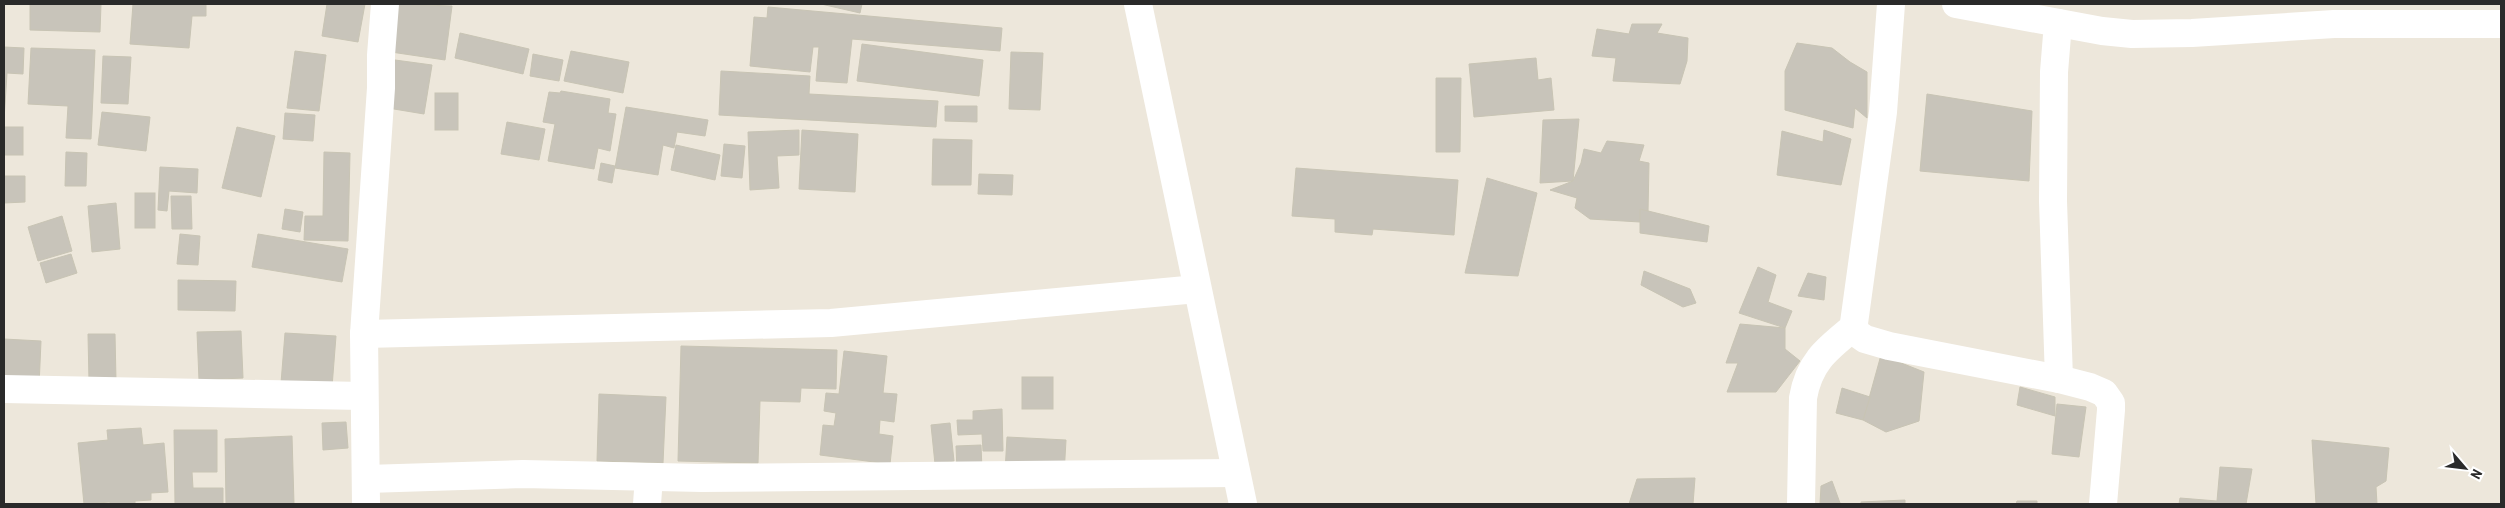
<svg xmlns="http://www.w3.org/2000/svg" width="2505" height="508" font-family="'Roboto Condensed',sans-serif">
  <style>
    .building { fill: #c8c4ba; stroke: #c8c4b4 }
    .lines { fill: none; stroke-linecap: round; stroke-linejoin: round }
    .street { stroke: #fff; stroke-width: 28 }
    .secondary { stroke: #fff; stroke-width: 28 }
  </style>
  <rect width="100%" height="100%" fill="#ede7db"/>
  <g class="building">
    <polygon points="30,4 101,4 100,32 30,30"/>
    <polygon points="133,4 206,4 206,16 192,16 189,48 130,44"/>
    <polygon points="327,4 365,4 358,42 322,36"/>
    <polygon points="398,4 452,6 445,60 391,52"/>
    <polygon points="821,4 862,4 860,13"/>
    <polygon points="768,7 1002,28 1000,51 852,39 847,83 816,81 819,47 813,47 810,72 750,66 754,17 767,18"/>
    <polygon points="1632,24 1662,24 1657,33 1688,38 1687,61 1680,84 1613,81 1616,58 1592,56 1597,29 1629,34"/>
    <polygon points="460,33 529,49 523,74 455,58"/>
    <polygon points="1797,43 1832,48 1850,62 1867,72 1867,118 1855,108 1853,128 1785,110 1785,71"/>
    <polygon points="862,44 983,60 979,96 857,81"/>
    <polygon points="4,47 24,48 23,74 7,73 4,120"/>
    <polygon points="31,48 95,50 91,139 66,138 68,106 28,104"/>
    <polygon points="295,51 326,55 319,111 287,108"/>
    <polygon points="571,51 629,62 623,93 564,81"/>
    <polygon points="1011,52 1043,53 1040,110 1009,109"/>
    <polygon points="533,54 563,60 559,81 530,76"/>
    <polygon points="103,56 131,57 128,104 101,103"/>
    <polygon points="1536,58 1538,80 1551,78 1554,110 1474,117 1469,64"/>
    <polygon points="395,60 432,65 424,114 388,108"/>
    <polygon points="721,71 810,76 809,94 938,101 936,127 719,115"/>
    <polygon points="1436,78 1461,78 1460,152 1436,152"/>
    <polygon points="561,91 610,99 608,113 616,114 610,151 598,148 594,169 548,161 555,124 543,122 549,92 560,93"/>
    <rect x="435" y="93" width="23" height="37"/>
    <polygon points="1927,94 2032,111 2029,181 1920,171"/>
    <polygon points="945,106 977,106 977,122 945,121"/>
    <polygon points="626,107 708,120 705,136 677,132 674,148 663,145 658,175 615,168"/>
    <polygon points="102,112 150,117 146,151 98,145"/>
    <polygon points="285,113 315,115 313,141 283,139"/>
    <polygon points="1579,119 1573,181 1540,183 1543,120"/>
    <polygon points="507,122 545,129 539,160 501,154"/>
    <rect x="4" y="127" width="19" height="28"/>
    <polygon points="237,127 275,136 261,197 222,188"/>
    <polygon points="799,130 799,155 777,156 779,188 750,190 748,132"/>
    <polygon points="802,130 858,134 855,192 799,189"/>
    <polygon points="1824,130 1851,139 1841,185 1777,175 1782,131 1823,142"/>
    <polygon points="933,139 972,140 971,185 932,185"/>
    <polygon points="1607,141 1644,145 1639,161 1649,163 1648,212 1640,209 1640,222 1590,219 1575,208 1577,198 1550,190 1573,181 1581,163 1584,149 1601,153"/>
    <polygon points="724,144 745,146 742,178 721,176"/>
    <polygon points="676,145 720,155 715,180 671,170"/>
    <polygon points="66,152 87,153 86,186 65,186"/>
    <polygon points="324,152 350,153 348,241 304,240 305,216 323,216"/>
    <polygon points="601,163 615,166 612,183 598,180"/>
    <polygon points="160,167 198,169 197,193 169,191 167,211 158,210"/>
    <polygon points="1296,168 1458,180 1454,235 1373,229 1372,235 1335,232 1335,219 1292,216"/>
    <polygon points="979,174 1013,175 1012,195 978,194"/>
    <polygon points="4,176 25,176 25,202 4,203"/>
    <polygon points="1487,178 1537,193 1518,276 1465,273"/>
    <rect x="135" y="193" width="20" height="35"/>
    <polygon points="171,196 191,196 192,229 172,229"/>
    <polygon points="116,203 120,249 92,252 88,206"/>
    <polygon points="285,209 303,212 300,232 282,229"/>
    <polygon points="1640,209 1709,226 1707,242 1640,233"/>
    <polygon points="62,216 72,251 38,261 28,227"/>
    <polygon points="180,234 200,236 198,265 177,264"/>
    <polygon points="258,234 348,249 342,282 252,267"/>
    <polygon points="71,254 77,273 46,283 40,263"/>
    <polygon points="1758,267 1776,275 1768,302 1792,311 1785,328 1739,313"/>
    <polygon points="1644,271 1690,289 1696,303 1683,307 1641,285"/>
    <polygon points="1808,273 1826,277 1824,300 1798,296"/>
    <polygon points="178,280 236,281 235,311 178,310"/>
    <polygon points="1740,324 1785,328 1785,349 1800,361 1776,392 1727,392 1738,363 1726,363"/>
    <polygon points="241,331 243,378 199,380 197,332"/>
    <polygon points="285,333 336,336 332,387 281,383"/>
    <polygon points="88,334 115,334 116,381 89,381"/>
    <polygon points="4,339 41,341 39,386 4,384"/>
    <polygon points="681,346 837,350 836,389 801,388 800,402 760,401 758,463 678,461"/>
    <polygon points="844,351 887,356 883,393 897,394 894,422 880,420 879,434 893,436 890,464 820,455 823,425 834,426 836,413 824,411 826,393 839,394"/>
    <polygon points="1881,355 1924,372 1919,421 1886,432 1863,420"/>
    <rect x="1022" y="377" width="31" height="32"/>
    <polygon points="2020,387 2055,397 2055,416 2017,405"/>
    <polygon points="1842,388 1870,397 1863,420 1836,413"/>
    <polygon points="599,394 666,397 663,463 597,461"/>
    <polygon points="2057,404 2086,407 2079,457 2052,454"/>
    <polygon points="1002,409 1003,451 983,451 982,434 958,435 957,420 973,420 973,411"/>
    <polygon points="346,422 348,448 323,450 322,423"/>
    <polygon points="950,423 954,461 935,464 931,425"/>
    <polygon points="141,428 143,445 164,443 168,492 151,493 151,500 135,501 135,504 110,504 110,502 84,504 78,443 108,440 107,430"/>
    <polygon points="174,430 217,430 217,472 192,472 193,488 223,488 223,504 175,504"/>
    <polygon points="292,436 294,504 226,504 225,439"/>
    <polygon points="1007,437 1066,440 1064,475 1005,472"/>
    <polygon points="2312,440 2389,448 2386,481 2376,487 2377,504 2316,504"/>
    <polygon points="981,445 982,470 957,471 956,446"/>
    <polygon points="2220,467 2252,469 2246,504 2179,504 2180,498 2217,501"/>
    <polygon points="1695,478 1693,504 1629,504 1637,479"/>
    <polygon points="1832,481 1840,503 1820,504 1821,486"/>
    <polygon points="1905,500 1905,504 1861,504 1861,502"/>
    <polygon points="2017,501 2037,501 2037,504 2016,504"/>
  </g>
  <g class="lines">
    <g class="street">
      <polyline points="1891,4 1883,112 1854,323 1855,332 1865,339 1889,346 2059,379 2090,387 2104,393 2111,403 2111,410 2103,504"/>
      <polyline points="1956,4 2102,31 2132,34 2192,33 2334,24 2501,24"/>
      <polyline points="2058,23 2054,72 2053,201 2059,379"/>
      <polyline points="364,334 831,323 1197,289"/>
      <polyline points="4,389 363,396"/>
      <polyline points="367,479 523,474 702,478 1235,473"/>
      <polyline points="366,504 364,334 381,88 381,55 385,4"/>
      <polyline points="647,504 649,477"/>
      <path d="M1801,504L1803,398C1809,362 1827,349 1854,327"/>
    </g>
    <polyline class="secondary" points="1138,4 1243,504"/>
  </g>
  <rect width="2505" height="508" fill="none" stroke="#2a2a2a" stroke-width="10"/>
  <g transform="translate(2465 468) rotate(118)" stroke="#ffffff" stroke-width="4" paint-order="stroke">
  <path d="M0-4L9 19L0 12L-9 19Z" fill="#2a2a2a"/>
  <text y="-8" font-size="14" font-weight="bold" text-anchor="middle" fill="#2a2a2a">N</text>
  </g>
</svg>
